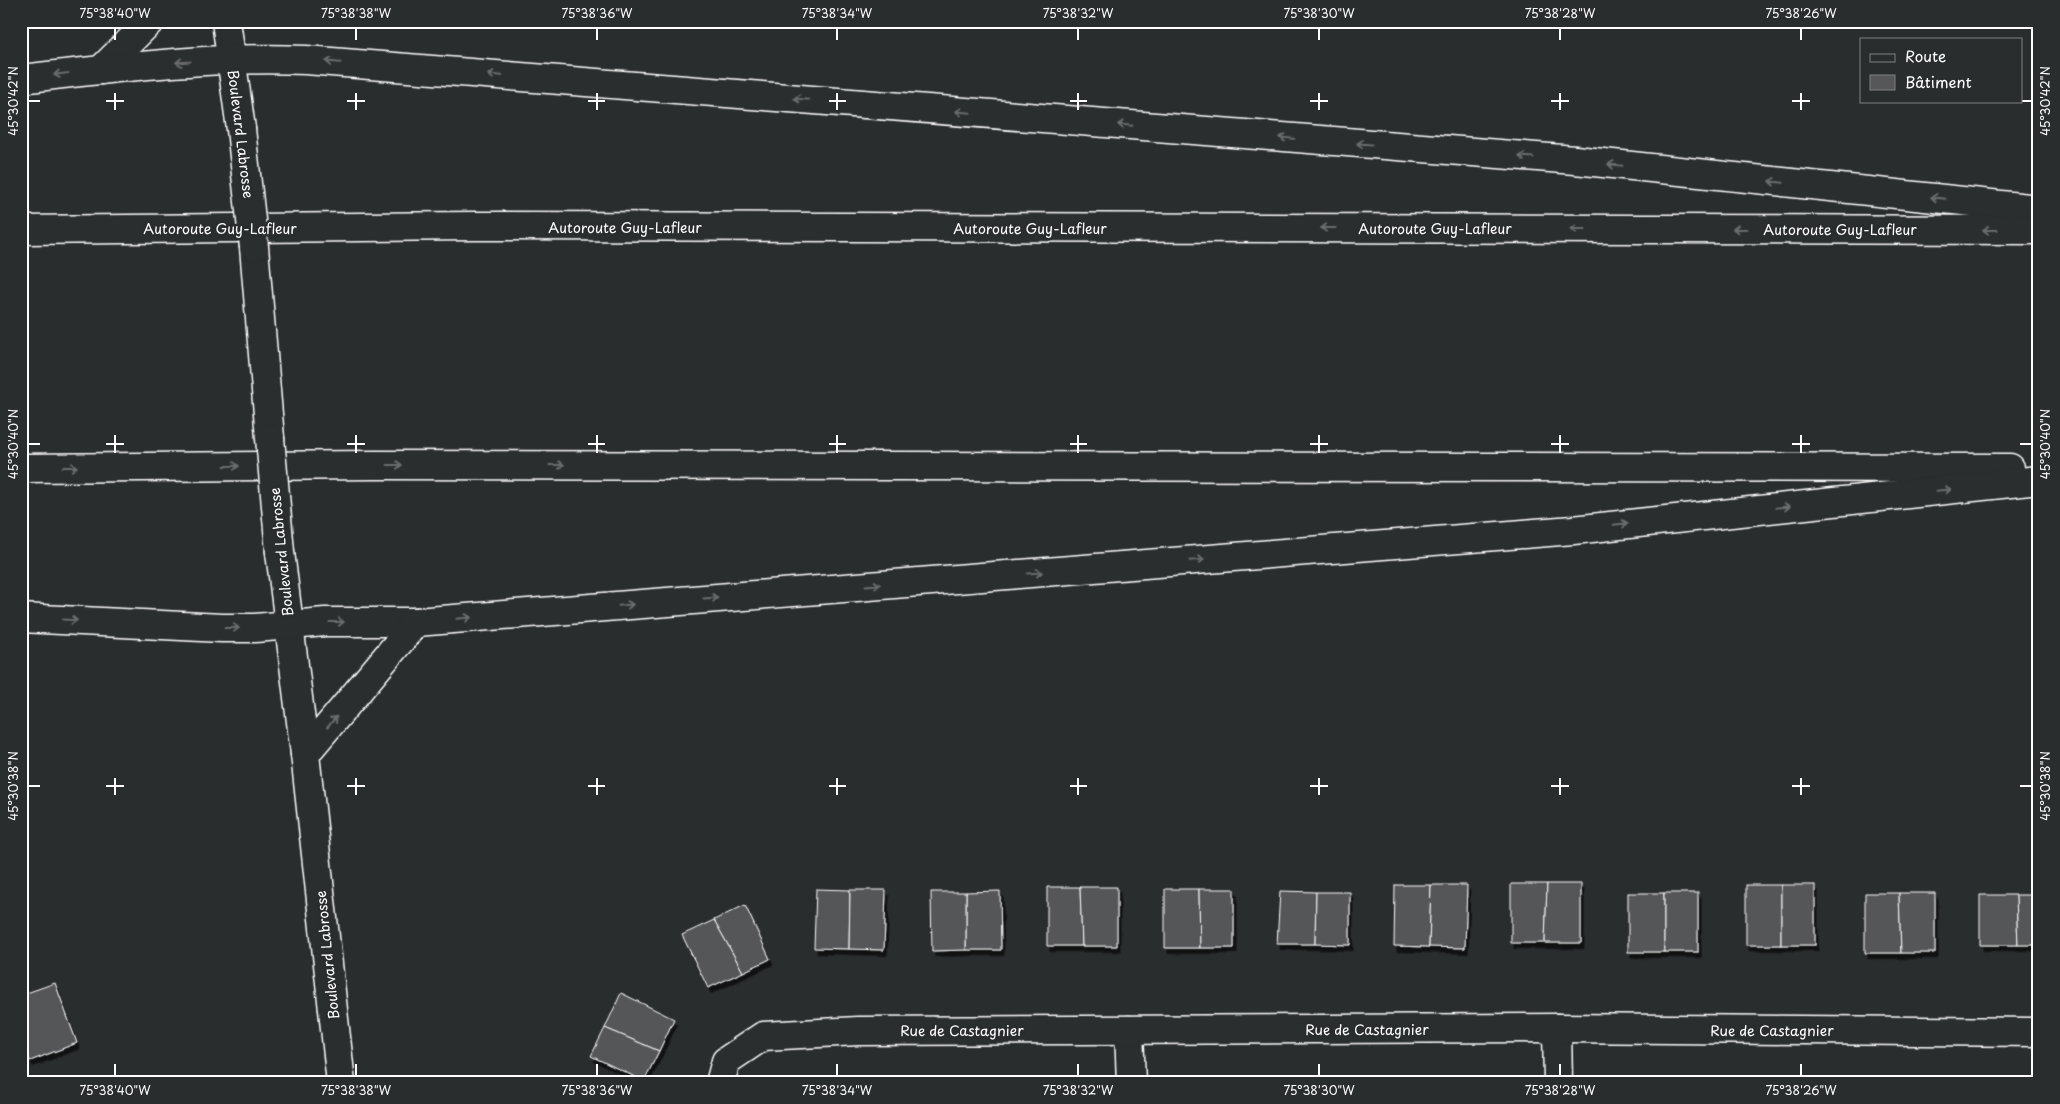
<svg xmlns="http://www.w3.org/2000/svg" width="2060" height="1104" font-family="'Playpen Sans',sans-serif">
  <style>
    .building { fill: #555758; stroke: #fff; filter: url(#shadow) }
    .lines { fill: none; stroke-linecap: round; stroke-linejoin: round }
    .street-casing { stroke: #fff; stroke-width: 31 }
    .secondary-casing { stroke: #fff; stroke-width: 31 }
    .highway-casing { stroke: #fff; stroke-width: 31 }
    .street { stroke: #2a2d2e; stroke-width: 28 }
    .secondary { stroke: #2a2d2e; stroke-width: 28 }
    .highway { stroke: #2a2d2e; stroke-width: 28 }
    .secondary-bridge-casing { stroke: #fff; stroke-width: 31; stroke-linecap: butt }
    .secondary-bridge { stroke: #2a2d2e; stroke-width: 28 }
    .oneway { stroke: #6a6c6d }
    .ticks { fill: none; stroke: #fff; stroke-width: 2 }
    .labels { text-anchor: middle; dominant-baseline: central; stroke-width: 5; stroke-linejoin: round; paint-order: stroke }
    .street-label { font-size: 14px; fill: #fff; stroke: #2a2d2e }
    .neatline { fill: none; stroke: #fff; stroke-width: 2 }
    .ticks-label { font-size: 12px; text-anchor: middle; fill: #fff }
  </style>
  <defs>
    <filter id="shadow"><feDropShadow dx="3" dy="5.5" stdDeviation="0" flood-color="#0009"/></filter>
  </defs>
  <rect width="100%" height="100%" fill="#2a2d2e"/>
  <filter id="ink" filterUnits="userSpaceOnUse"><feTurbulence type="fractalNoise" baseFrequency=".02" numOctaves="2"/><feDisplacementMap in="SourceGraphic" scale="10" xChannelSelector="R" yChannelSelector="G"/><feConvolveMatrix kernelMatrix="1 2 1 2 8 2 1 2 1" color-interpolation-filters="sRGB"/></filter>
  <g filter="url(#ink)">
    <g class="building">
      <polygon points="1511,884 1547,884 1545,943 1511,943"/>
      <polygon points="1547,884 1581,884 1581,943 1545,943"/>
      <polygon points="1395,885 1431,885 1429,947 1394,946"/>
      <polygon points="1431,885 1467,885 1465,948 1429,947"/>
      <rect x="1746" y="885" width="35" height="60"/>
      <rect x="1781" y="885" width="34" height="60"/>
      <polygon points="1047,887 1080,887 1082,946 1047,946"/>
      <polygon points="1080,887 1117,887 1117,946 1082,946"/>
      <polygon points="816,889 850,890 849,949 814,948"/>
      <polygon points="1165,889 1199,889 1200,948 1165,948"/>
      <polygon points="1199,889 1234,889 1234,948 1200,948"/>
      <polygon points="850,890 886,890 884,950 849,949"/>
      <polygon points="1000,891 1001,950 966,950 966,892"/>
      <polygon points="1280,891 1316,892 1315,944 1277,944"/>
      <polygon points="931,892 966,892 966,950 932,951"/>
      <polygon points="1316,892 1350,892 1350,945 1315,944"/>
      <rect x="1628" y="893" width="36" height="59"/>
      <rect x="1664" y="893" width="34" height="59"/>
      <polygon points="1865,893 1899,893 1901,953 1865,953"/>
      <polygon points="1899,893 1935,893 1935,953 1901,953"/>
      <polygon points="1980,895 2016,895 2018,945 1980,945"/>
      <polygon points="2016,895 2039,895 2039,945 2018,945"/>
      <polygon points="745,905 770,959 743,972 714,920"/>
      <polygon points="714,920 743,972 708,988 682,935"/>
      <polygon points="55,983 77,1043 30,1061 21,1036 21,995"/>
      <polygon points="621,993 674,1019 659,1051 605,1028"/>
      <polygon points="605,1028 659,1051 644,1081 591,1056"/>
    </g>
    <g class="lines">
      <g class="street-casing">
        <g id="street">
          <polyline points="1557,1028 1558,1083"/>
          <polyline points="1129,1030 1131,1083"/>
          <polyline points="720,1083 726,1061 763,1036 858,1031 1557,1028 2039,1032"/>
        </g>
      </g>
      <g class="secondary-casing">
        <g id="secondary">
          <polyline points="226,21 241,129"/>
          <polyline points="254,247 270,438"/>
          <polyline points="280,552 305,754 341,1083"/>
        </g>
      </g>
      <g class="highway-casing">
        <g id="highway">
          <polyline points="101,70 150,21"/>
          <path d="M21,79C116,68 210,56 306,60L1575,160L2039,209"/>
          <polyline points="21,230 474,226 2039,230"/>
          <polyline points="21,468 375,465 2010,468"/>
          <polyline points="21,618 222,628 255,628 325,622 416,622 1573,530 2039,480"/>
          <polyline points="305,754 416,622"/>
        </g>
      </g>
      <use href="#street" class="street"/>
      <use href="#secondary" class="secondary"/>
      <use href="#highway" class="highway"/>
      <g class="secondary-bridge-casing">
        <g id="secondary-bridge">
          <polyline points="241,129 254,247"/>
          <polyline points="270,438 280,552"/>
        </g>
      </g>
      <use href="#secondary-bridge" class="secondary-bridge"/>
    </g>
    <defs><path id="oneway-shaft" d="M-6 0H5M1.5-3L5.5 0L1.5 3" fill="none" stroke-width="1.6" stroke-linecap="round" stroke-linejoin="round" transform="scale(1.25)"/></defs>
    <g class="oneway">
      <use href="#oneway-shaft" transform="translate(183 62) rotate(176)"/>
      <use href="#oneway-shaft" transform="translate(333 62) rotate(-175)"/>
      <use href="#oneway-shaft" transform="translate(61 74) rotate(173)"/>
      <use href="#oneway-shaft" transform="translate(495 75) rotate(-175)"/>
      <use href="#oneway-shaft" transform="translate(801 99) rotate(-175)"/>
      <use href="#oneway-shaft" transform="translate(963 112) rotate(-175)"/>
      <use href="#oneway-shaft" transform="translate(1125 125) rotate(-175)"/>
      <use href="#oneway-shaft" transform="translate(1287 138) rotate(-175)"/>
      <use href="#oneway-shaft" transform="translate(1364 144) rotate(-176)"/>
      <use href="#oneway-shaft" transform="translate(1526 157) rotate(-176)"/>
      <use href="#oneway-shaft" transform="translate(1615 165) rotate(-174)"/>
      <use href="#oneway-shaft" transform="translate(1776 182) rotate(-174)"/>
      <use href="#oneway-shaft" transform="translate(1938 198) rotate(-174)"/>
      <use href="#oneway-shaft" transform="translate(1328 228) rotate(-180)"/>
      <use href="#oneway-shaft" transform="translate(1578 229) rotate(-180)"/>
      <use href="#oneway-shaft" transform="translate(1740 229) rotate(-180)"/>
      <use href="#oneway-shaft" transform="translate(1990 230) rotate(-180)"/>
      <use href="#oneway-shaft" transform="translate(395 465)"/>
      <use href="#oneway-shaft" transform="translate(557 465)"/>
      <use href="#oneway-shaft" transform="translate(232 466)"/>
      <use href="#oneway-shaft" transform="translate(70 467)"/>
      <use href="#oneway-shaft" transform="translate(1944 490) rotate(-6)"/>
      <use href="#oneway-shaft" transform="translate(1783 507) rotate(-6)"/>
      <use href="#oneway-shaft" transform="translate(1621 524) rotate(-6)"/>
      <use href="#oneway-shaft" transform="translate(1197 560) rotate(-5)"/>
      <use href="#oneway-shaft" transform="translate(1035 573) rotate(-4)"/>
      <use href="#oneway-shaft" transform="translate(873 585) rotate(-4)"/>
      <use href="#oneway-shaft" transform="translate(711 598) rotate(-4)"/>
      <use href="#oneway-shaft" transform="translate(626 605) rotate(-5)"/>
      <use href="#oneway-shaft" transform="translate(464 618) rotate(-5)"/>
      <use href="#oneway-shaft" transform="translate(70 620) rotate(3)"/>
      <use href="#oneway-shaft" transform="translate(337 622)"/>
      <use href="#oneway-shaft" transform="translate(232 628)"/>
      <use href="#oneway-shaft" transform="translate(332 722) rotate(-50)"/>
    </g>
  </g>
  <path class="ticks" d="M115,28V40M356,28V40M597,28V40M837,28V40M1078,28V40M1319,28V40M1560,28V40M1801,28V40M115,93V110M356,93V110M597,93V110M837,93V110M1078,93V110M1319,93V110M1560,93V110M1801,93V110M28,101H40M106,101H124M347,101H365M588,101H605M829,101H846M1070,101H1087M1310,101H1328M1551,101H1569M1792,101H1810M2020,101H2032M115,435V453M356,435V453M597,435V453M837,435V453M1078,435V453M1319,435V453M1560,435V453M1801,435V453M28,444H40M106,444H124M347,444H365M588,444H605M829,444H846M1070,444H1087M1310,444H1328M1551,444H1569M1792,444H1810M2020,444H2032M115,778V795M356,778V795M597,778V795M837,778V795M1078,778V795M1319,778V795M1560,778V795M1801,778V795M28,786H40M106,786H124M347,786H365M588,786H605M829,786H846M1070,786H1087M1310,786H1328M1551,786H1569M1792,786H1810M2020,786H2032M115,1064V1076M356,1064V1076M597,1064V1076M837,1064V1076M1078,1064V1076M1319,1064V1076M1560,1064V1076M1801,1064V1076"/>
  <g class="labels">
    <g class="street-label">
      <text transform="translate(241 134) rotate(83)">Boulevard Labrosse</text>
      <text x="625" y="227">Autoroute Guy-Lafleur</text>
      <text x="220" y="228">Autoroute Guy-Lafleur</text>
      <text x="1030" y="228">Autoroute Guy-Lafleur</text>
      <text x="1435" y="228">Autoroute Guy-Lafleur</text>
      <text x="1840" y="229">Autoroute Guy-Lafleur</text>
      <text transform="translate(281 552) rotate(-96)">Boulevard Labrosse</text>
      <text transform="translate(327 955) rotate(-96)">Boulevard Labrosse</text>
      <text x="1367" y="1029">Rue de Castagnier</text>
      <text x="962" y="1030">Rue de Castagnier</text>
      <text x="1772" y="1030">Rue de Castagnier</text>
    </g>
  </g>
  <rect width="2060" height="1104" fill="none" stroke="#2a2d2e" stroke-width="55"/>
  <rect x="1860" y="38" width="162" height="65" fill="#2a2d2e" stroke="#7f8182"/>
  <rect x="1870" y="54" width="25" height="8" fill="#2a2d2e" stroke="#7f8182"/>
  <text x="1905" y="62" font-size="15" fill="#ffffff">Route</text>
  <rect x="1870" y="75" width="25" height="15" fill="#555758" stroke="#7f8182"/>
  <text x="1905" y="88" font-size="15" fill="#ffffff">Bâtiment</text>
  <rect x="28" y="28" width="2004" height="1048" class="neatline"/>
  <g class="ticks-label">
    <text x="115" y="18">75°38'40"W</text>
    <text x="356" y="18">75°38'38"W</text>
    <text x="597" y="18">75°38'36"W</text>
    <text x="837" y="18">75°38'34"W</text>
    <text x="1078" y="18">75°38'32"W</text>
    <text x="1319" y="18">75°38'30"W</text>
    <text x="1560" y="18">75°38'28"W</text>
    <text x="1801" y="18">75°38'26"W</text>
    <text transform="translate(14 101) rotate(-90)" y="4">45°30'42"N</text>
    <text transform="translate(2046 101) rotate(-90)" y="4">45°30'42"N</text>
    <text transform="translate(14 444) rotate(-90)" y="4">45°30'40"N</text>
    <text transform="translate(2046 444) rotate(-90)" y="4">45°30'40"N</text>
    <text transform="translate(14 786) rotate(-90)" y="4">45°30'38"N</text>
    <text transform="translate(2046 786) rotate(-90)" y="4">45°30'38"N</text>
    <text x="115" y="1095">75°38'40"W</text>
    <text x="356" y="1095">75°38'38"W</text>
    <text x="597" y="1095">75°38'36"W</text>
    <text x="837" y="1095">75°38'34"W</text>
    <text x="1078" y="1095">75°38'32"W</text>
    <text x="1319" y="1095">75°38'30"W</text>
    <text x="1560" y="1095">75°38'28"W</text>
    <text x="1801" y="1095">75°38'26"W</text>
  </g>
</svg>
